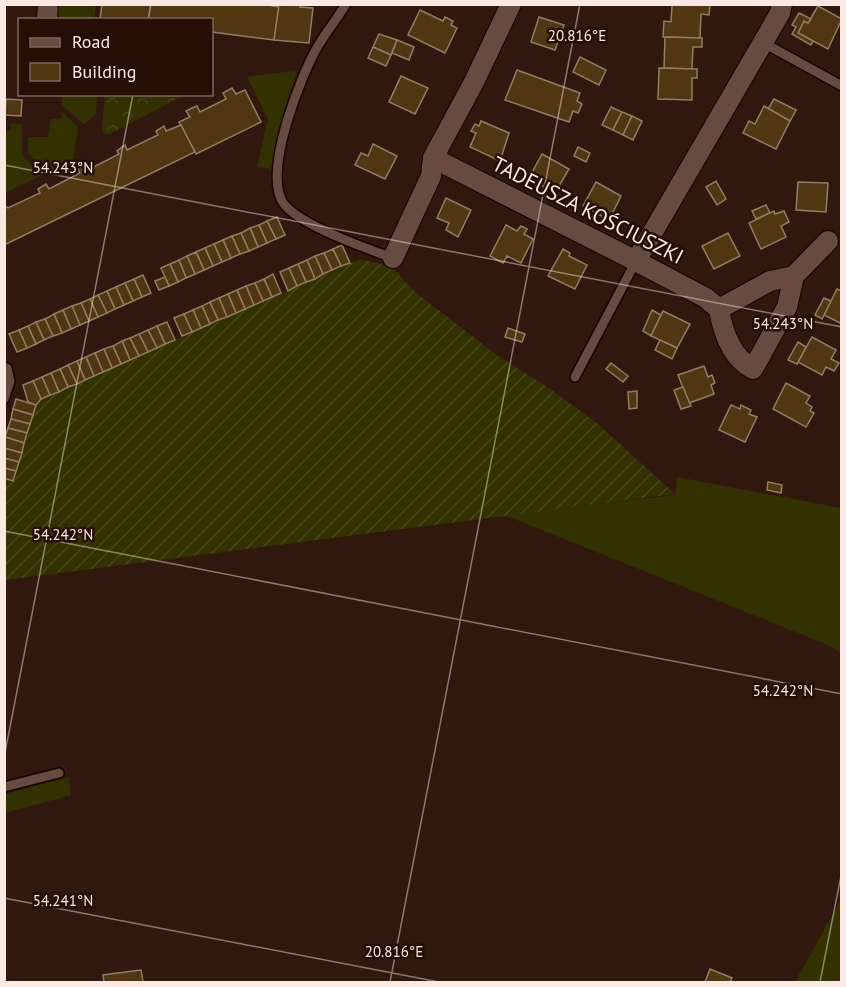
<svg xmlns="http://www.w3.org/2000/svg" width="846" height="987" font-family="'PT Sans',sans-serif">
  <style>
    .grass { fill: #323201 }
    .park { fill: url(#park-crowns) }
    .garden { fill: url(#garden-furrows) }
    .building { fill: #503711; stroke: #907d64; stroke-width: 1.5 }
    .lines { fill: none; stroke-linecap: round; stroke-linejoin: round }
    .service-casing { stroke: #170300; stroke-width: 12 }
    .minor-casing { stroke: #170300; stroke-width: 22 }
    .service { stroke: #674a40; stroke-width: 9 }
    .minor { stroke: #674a40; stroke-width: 20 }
    .ticks { fill: none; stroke: #fbe9e3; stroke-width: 1.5; stroke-opacity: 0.45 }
    .labels { text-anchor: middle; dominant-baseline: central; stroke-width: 5; stroke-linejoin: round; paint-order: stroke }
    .street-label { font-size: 21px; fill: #fbe9e3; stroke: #260e06 }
    .ticks-label { font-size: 15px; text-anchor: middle; fill: #fbe9e3; stroke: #260e06; stroke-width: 5; stroke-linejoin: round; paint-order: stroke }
  </style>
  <defs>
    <pattern id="park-crowns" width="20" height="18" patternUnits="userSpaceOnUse" patternTransform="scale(1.5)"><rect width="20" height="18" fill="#323201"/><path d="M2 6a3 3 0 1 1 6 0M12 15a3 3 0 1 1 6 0" fill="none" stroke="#46461a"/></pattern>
    <pattern id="garden-furrows" width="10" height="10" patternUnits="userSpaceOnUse" patternTransform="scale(1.5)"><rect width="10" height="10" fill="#323201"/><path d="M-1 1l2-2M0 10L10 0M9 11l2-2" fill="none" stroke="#46461a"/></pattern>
  </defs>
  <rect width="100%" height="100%" fill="#31180f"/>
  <g class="grass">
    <polygon points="57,5 96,5 94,19 55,20"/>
    <polygon points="294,71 296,74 283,115 273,169 257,167 268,119 247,77"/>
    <polygon points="77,95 97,95 96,114 84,124 62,105 62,96 76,97"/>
    <polygon points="62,112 78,127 73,160 46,173 28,152 28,137 48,137 51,119 61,119"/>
    <polygon points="11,123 22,124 22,154 40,176 5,193 5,131 11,131"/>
    <polygon points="677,477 841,508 841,653 828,645 504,515 675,495"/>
    <polygon points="69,777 71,795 5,813 5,794"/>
    <polygon points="841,900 841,982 795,982"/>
  </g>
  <polygon class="park" points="105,95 105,94 184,95 108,135 102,131"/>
  <polygon class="garden" points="360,259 392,267 415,292 498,356 549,388 598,424 675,494 5,580 4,478 13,480 36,405 41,399"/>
  <g class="building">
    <polygon points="102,4 262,4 279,7 274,40 212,32 212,20 100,19"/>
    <polygon points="301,4 300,7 313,8 309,43 274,40 279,5"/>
    <polygon points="672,5 710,5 709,15 701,14 700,38 663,37 664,21 671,22"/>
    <polygon points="818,6 842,19 828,49 798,33 804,21 808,23"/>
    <polygon points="420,10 443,21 445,17 453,21 451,25 457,28 445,53 408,35"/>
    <polygon points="799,13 811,19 808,23 804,21 798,33 813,41 811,45 792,34 796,27 792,25"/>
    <polygon points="539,17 564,25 555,50 531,42"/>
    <polygon points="379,34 397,40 391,55 373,47"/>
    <polygon points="665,37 702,38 702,47 693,47 692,69 664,68"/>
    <polygon points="397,40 414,47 409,60 392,53"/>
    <polygon points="373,47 391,55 386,66 368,58"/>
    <polygon points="580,57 606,70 599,85 573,72"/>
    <polygon points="659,68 697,69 697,78 692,78 692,100 658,99"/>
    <polygon points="517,70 580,93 577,101 582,104 578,113 573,111 569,122 505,100"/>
    <polygon points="401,76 428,88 415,114 389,102"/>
    <polygon points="232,88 236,94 245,90 261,122 196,154 179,122 190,117 186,111 192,108 197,106 200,112 226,99 223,93"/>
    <polygon points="6,99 22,100 21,116 5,115"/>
    <polygon points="774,99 796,110 790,121 768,109"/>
    <polygon points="764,106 790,121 776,149 743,133 749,121 755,124"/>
    <polygon points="611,107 622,112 613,130 602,125"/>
    <polygon points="622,112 632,116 623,135 613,130"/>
    <polygon points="632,116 642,121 633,140 623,135"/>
    <polygon points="481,121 509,133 500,161 470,147 476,133 471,131 475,124 479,126"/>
    <polygon points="181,125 195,152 4,245 4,205 8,208 40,193 38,189 46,184 49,189 80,173 78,169 85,165 88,170 119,154 117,151 125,145 127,150 158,135 156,131 164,126 166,131"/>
    <polygon points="373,144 397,156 385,179 355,165 361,153 368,156"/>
    <polygon points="578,147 590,153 586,162 574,156"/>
    <polygon points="542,154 569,169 555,193 529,178"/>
    <polygon points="716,181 726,199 717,205 706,187"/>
    <polygon points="596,182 621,196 609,220 583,206"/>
    <polygon points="798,182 828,183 826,212 796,210"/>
    <polygon points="446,198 471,210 458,237 446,230 449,223 437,218"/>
    <polygon points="766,205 770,213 756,219 752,211"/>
    <polygon points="774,211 775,214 784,211 789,222 781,226 786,237 761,249 749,223"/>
    <polygon points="277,217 285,235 276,239 267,221"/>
    <polygon points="267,221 276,239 267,243 259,225"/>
    <polygon points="259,225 267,243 258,247 250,228"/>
    <polygon points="506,225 517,231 521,226 527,229 524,234 533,239 521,263 507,256 503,263 490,256"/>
    <polygon points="250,228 258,247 249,251 241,233"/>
    <polygon points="241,233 249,251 240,254 232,236"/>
    <polygon points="728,233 740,256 714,269 702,246"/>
    <polygon points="232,236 240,254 231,258 223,240"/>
    <polygon points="223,240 231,258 222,262 214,244"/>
    <polygon points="214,244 222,262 213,266 205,248"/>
    <polygon points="342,245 350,263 341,266 333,249"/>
    <polygon points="205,248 213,266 204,270 196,252"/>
    <polygon points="333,249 341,266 332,270 324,253"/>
    <polygon points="563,249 570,253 569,256 587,265 575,289 548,276"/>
    <polygon points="196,252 204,270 195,274 187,256"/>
    <polygon points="324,253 332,270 323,274 315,256"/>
    <polygon points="187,256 195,274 186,278 179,260"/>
    <polygon points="315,256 323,274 315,279 307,260"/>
    <polygon points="179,260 186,278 178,282 170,264"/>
    <polygon points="307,260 315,279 306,282 298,264"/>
    <polygon points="170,264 178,282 169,286 161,268"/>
    <polygon points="298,264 306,282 297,286 289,268"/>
    <polygon points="289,268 297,286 288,291 280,272"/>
    <polygon points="273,274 281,293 272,297 264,279"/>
    <polygon points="143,275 151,293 142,297 134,279"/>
    <polygon points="165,277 169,286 159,290 155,281"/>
    <polygon points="134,279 142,297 133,301 125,283"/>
    <polygon points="264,279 272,297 263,301 255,283"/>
    <polygon points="125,283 133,301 124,305 116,287"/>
    <polygon points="255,283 263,301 254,305 246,286"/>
    <polygon points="246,286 254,305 245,309 237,290"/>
    <polygon points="116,287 124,305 115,309 107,291"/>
    <polygon points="837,289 842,291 842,324 824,315"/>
    <polygon points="237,290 245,309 236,313 228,294"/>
    <polygon points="107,291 115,309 107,313 98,295"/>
    <polygon points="228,294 236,313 227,317 219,298"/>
    <polygon points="98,295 107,313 98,317 90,299"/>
    <polygon points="219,298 227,317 218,320 210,302"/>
    <polygon points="824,298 831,301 822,319 815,315"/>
    <polygon points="90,299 98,317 89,321 81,303"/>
    <polygon points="210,302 218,320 210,324 202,306"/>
    <polygon points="81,303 89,321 80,325 72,306"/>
    <polygon points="72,306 80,325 71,329 63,310"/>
    <polygon points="202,306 210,324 201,328 193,310"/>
    <polygon points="63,310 71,329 62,333 54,314"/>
    <polygon points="193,310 201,328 192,332 184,314"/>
    <polygon points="652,310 661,315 651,336 643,331"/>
    <polygon points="663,311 690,324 677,348 651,336"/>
    <polygon points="54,314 62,333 53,336 45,319"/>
    <polygon points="184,314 192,332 182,336 174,318"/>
    <polygon points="45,319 53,336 44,340 36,322"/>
    <polygon points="36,322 44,340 36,344 28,326"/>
    <polygon points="167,322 175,340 165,344 157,326"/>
    <polygon points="28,326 36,344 27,348 19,330"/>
    <polygon points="157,326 165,344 157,348 148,330"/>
    <polygon points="508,328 525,334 522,342 505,337"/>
    <polygon points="19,330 27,348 17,352 9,334"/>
    <polygon points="148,330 157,348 148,352 139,334"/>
    <polygon points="139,334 148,352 139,356 130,338"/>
    <polygon points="812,337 836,350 831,359 839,363 834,371 826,367 822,375 798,362"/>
    <polygon points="130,338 139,356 130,360 122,341"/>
    <polygon points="660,340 677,348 672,359 655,350"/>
    <polygon points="122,341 130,360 121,364 113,346"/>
    <polygon points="798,342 806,347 797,364 788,360"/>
    <polygon points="113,346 121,364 112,368 104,349"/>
    <polygon points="104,349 112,368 103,372 95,353"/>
    <polygon points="95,353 103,372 94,376 86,357"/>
    <polygon points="86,357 94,376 85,380 77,361"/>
    <polygon points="77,361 85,380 77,384 68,365"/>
    <polygon points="611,363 628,376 623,382 606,369"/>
    <polygon points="68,365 77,384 68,387 60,369"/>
    <polygon points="704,366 708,377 712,375 715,383 711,385 714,394 689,403 678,375"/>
    <polygon points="60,369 68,387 59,392 51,373"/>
    <polygon points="51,373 59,392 50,395 42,377"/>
    <polygon points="42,377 50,395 41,399 33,381"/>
    <polygon points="33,381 41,399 36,405 28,402 23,385"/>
    <polygon points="786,383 810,396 806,403 812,407 810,411 814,413 806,427 773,409"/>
    <polygon points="683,387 691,406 681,409 674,390"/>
    <polygon points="637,391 637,408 629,409 628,392"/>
    <polygon points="16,399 36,405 33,415 13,409"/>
    <polygon points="731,405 740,409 741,405 751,410 749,414 757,417 745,442 719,430"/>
    <polygon points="13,409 33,415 30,424 11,419"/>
    <polygon points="11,419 30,424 27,433 8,428"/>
    <polygon points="8,428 27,433 24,443 5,437"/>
    <polygon points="5,437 24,443 22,453 4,448"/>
    <polygon points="4,448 22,453 19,462 4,458"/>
    <polygon points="4,458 19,462 16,471 4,468"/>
    <polygon points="4,468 16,471 13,481 4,478"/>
    <polygon points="768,482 782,485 781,493 767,490"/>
    <polygon points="710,969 732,978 730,982 705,982"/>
    <polygon points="141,970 143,982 104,982 103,975"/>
  </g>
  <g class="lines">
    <g class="service-casing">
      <g id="service">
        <path d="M346,4C337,19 326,32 318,46C300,77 266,165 281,199C291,223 368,249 393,258"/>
        <polyline points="762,42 842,86"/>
        <polyline points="575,377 636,261"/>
        <polyline points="4,399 10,381 7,368"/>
        <polyline points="4,787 59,773"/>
      </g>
    </g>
    <g class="minor-casing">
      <g id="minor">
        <polyline points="47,20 48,4"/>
        <polyline points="433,158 636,261 706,298 719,309 770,281 794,276 828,241"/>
        <polyline points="393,258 431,176 433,158 474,82 511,4"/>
        <polyline points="636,261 780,13 782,4"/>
        <path d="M719,309C723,333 732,358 753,369L787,307L794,276"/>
      </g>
    </g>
    <use href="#service" class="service"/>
    <use href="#minor" class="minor"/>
  </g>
  <path class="ticks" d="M148,20L151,4M4,165L842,327M4,531L842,694M4,758L133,94M4,898L439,982M390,982L580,4M820,982L842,871"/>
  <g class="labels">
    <g class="street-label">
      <text transform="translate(588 210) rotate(27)">TADEUSZA KOŚCIUSZKI</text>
    </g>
  </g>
  <g class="ticks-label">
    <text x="577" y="41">20.816°E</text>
    <text x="63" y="173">54.243°N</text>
    <text x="783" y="329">54.243°N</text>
    <text x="63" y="540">54.242°N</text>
    <text x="783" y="696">54.242°N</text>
    <text x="63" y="906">54.241°N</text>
    <text x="394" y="957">20.816°E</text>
  </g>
  <rect width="846" height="987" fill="none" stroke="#fbe9e3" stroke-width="12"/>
  <rect x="18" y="18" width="195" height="78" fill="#260e06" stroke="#7b665e" stroke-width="1.5"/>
  <rect x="30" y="38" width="30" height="9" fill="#674a40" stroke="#7b665e" stroke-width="1.5"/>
  <text x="72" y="48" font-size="18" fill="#fbe9e3">Road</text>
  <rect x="30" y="63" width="30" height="18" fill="#503711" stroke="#7b665e" stroke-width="1.5"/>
  <text x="72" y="78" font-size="18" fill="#fbe9e3">Building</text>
</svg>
